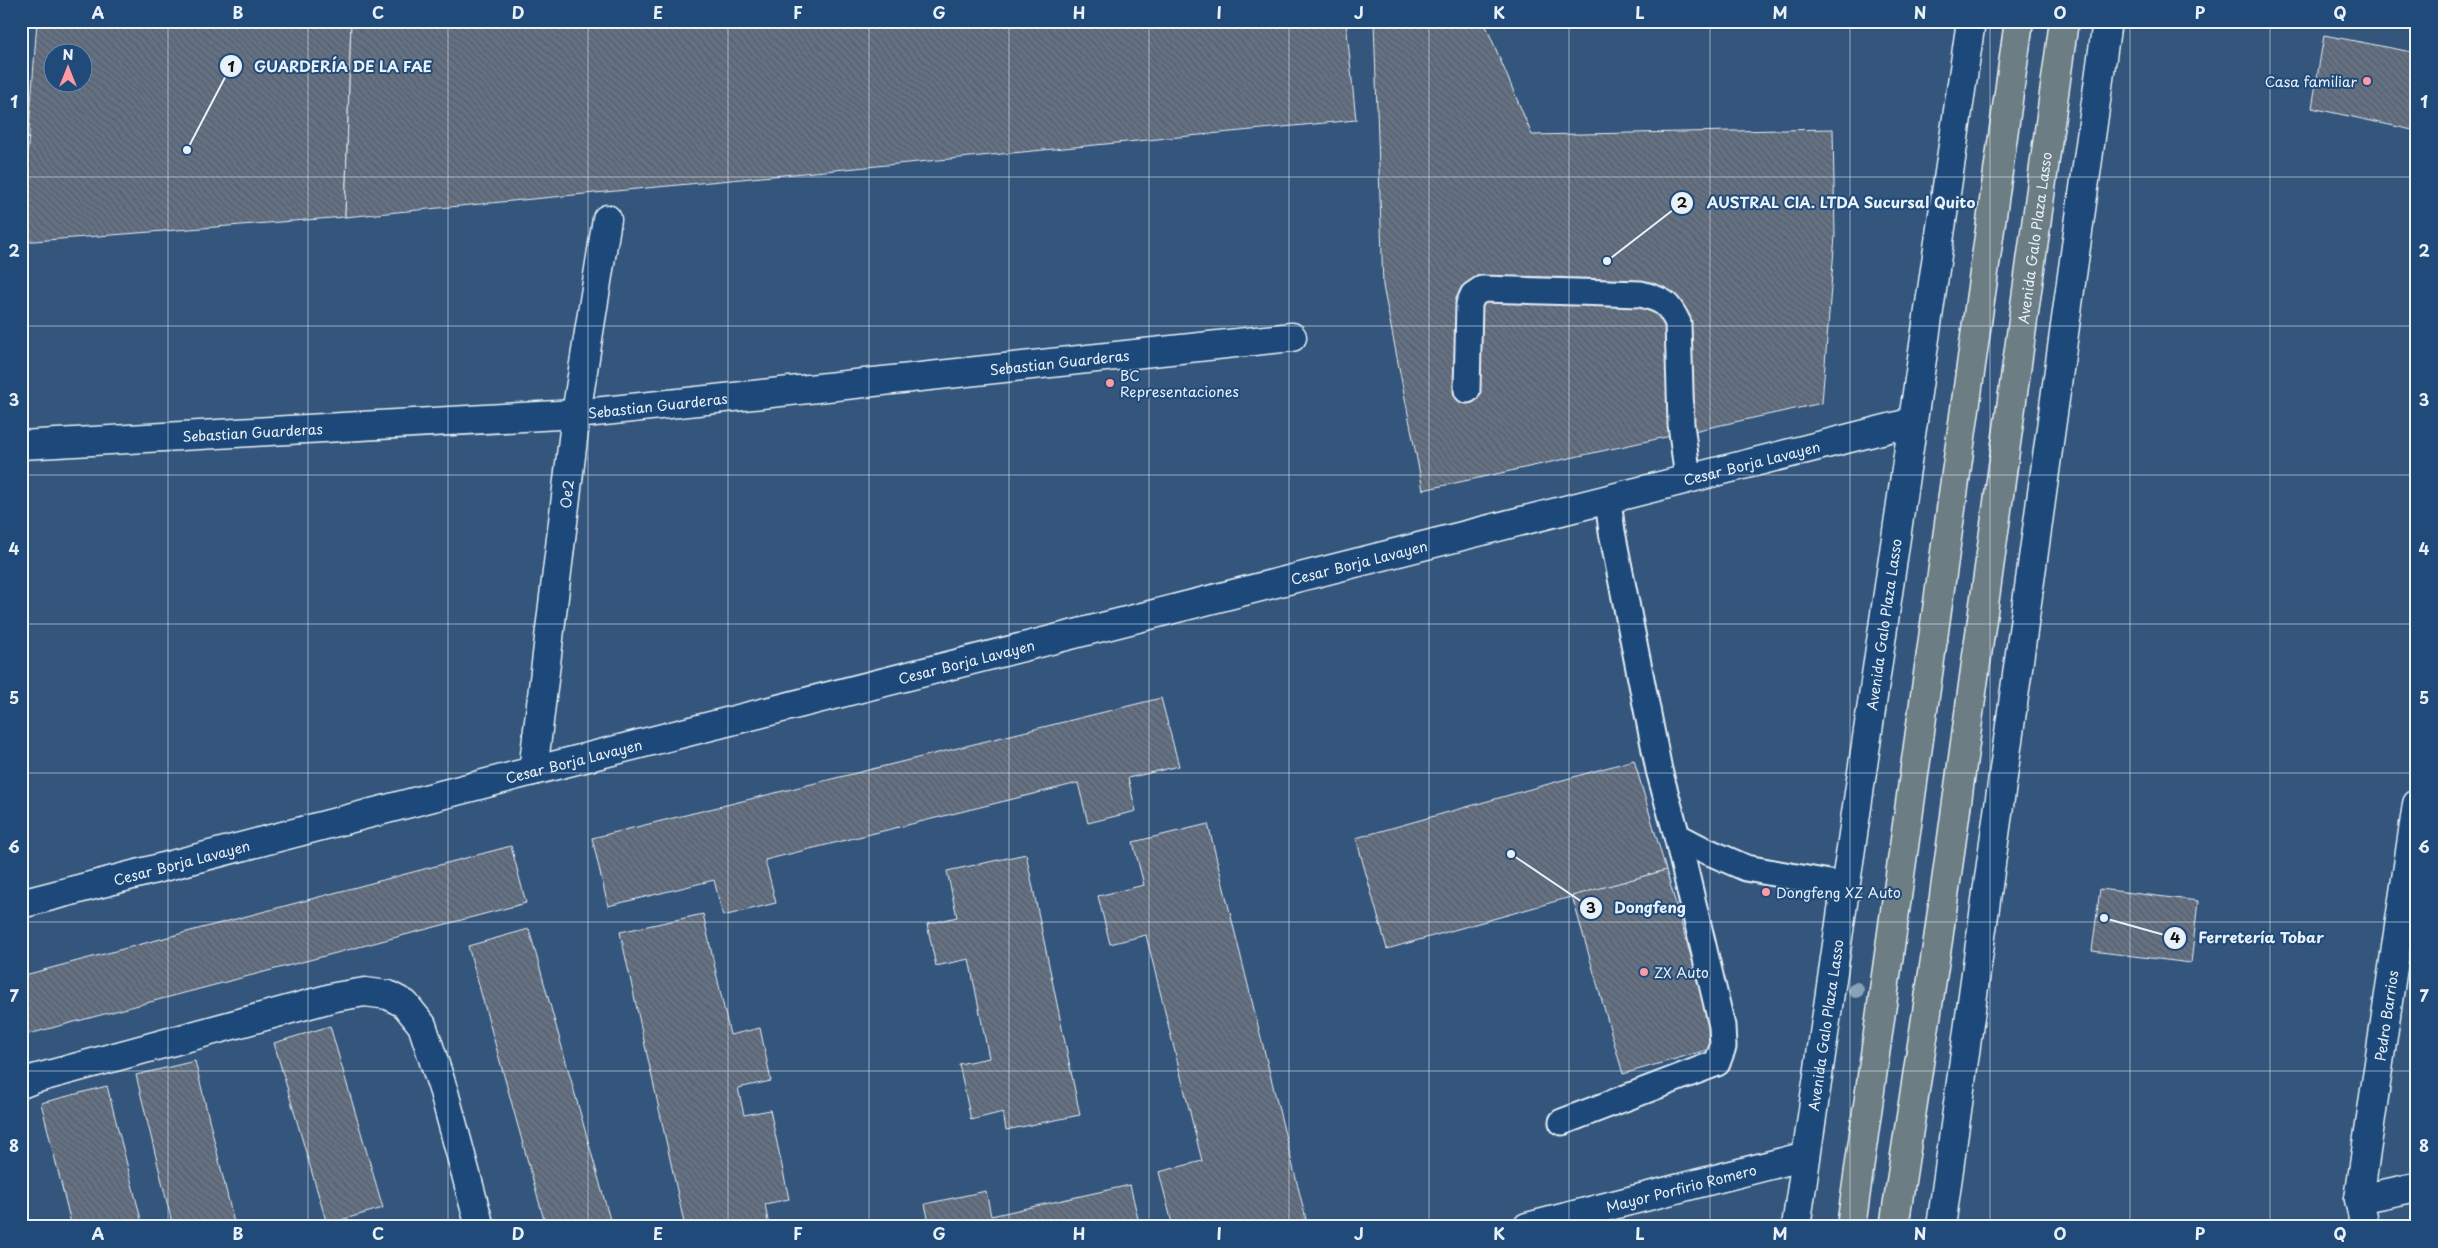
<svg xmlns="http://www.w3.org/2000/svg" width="2438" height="1248" font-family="'Playpen Sans',sans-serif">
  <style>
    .building { fill: url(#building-back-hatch); stroke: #e8f1f8; fill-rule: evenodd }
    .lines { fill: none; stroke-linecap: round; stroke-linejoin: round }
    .service-casing { stroke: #e8f1f8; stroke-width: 29 }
    .minor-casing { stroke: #e8f1f8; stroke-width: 31 }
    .secondary-casing { stroke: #e8f1f8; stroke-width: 31 }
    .primary-casing { stroke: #e8f1f8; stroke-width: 31 }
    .service { stroke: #1f4a7a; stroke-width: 25 }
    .minor { stroke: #1f4a7a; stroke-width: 28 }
    .secondary { stroke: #1f4a7a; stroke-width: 28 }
    .primary { stroke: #6d7d84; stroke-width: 28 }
    .tree { fill: #8aa2b8 }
    .grid { fill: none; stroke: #e8f1f8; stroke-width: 1; stroke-opacity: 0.55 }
    .poi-dot { fill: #ff9aa2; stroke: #1f4a7a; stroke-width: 2 }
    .labels { text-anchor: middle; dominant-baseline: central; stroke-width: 4; stroke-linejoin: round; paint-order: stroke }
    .poi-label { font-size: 14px; fill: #e8f1f8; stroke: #1f4a7a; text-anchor: start }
    .street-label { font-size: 14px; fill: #e8f1f8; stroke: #1f4a7a }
    .leader { fill: none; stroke: #e8f1f8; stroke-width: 2 }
    .callout-dot { fill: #e8f1f8; stroke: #1f4a7a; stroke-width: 2 }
    .mark-label { font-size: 15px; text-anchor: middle; font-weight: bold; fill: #111 }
    .callout-label { font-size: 15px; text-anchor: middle; font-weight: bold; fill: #e8f1f8; stroke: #1f4a7a; stroke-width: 4; stroke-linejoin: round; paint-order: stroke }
    .neatline { fill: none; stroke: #e8f1f8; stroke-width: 2 }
    .grid-label { font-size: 16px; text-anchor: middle; font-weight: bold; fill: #e8f1f8 }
  </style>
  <defs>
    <pattern id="building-back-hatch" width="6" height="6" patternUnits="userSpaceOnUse" patternTransform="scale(1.25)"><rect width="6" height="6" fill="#657284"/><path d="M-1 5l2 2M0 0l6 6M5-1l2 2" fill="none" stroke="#565d67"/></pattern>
  </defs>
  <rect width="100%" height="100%" fill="#34567d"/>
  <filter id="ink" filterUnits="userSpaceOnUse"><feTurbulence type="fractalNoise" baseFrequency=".02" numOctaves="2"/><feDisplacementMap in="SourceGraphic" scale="10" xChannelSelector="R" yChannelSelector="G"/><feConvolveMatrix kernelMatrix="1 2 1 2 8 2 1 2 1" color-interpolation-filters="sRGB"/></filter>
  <g filter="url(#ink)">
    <g class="building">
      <path d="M37,21H351L345,217L21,242ZM52,52H82V82H52Z"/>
      <polygon points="351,21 1346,21 1356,120 345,217"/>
      <polygon points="1374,21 1484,21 1532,135 1833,129 1835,236 1822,403 1423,490 1383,286"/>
      <polygon points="2324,35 2417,53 2417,131 2312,108"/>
      <polygon points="1161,698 1179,766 1128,778 1136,811 1088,823 1078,783 765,860 776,903 723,916 714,880 608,906 592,838"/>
      <polygon points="1634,760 1666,870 1387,949 1356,838"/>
      <polygon points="1208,824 1306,1219 1275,1227 1173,1227 1159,1172 1202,1161 1146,935 1110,944 1098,896 1144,885 1133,842"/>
      <polygon points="511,846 526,903 21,1036 21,976"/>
      <polygon points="1026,854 1080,1115 1006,1130 1003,1112 971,1120 959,1064 989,1058 969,959 936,966 927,924 957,917 947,871"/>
      <polygon points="1666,870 1717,1047 1623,1074 1572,896"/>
      <polygon points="2100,889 2198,901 2191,963 2092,951"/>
      <polygon points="703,914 730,1035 760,1028 771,1081 738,1088 744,1115 770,1110 789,1199 765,1204 769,1227 685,1227 620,932"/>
      <polygon points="529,929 612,1227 546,1227 468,946"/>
      <polygon points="330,1026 383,1208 327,1224 274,1043"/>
      <polygon points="195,1061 235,1227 173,1227 136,1075"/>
      <polygon points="107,1086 143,1227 72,1227 41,1103"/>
      <polygon points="1130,1185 1140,1227 930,1227 925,1204 986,1191 991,1216"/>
    </g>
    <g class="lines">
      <g class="service-casing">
        <g id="service">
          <path d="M1467,390L1469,304L1473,295L1482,289L1641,294C1663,300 1668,302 1678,323L1681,424L1688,479"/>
          <polyline points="1608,500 1612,532 1659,770 1677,836 1700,848 1746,868 1846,886"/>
          <polyline points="1562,1122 1717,1063 1723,1047 1722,1026 1677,836"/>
        </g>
      </g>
      <g class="minor-casing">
        <g id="minor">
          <path id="s1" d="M21,445L576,414L1292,337"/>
          <path id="s2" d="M533,771L576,414L607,219"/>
          <path id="s3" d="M21,904L533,771L1913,422"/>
          <polyline points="21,1084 34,1079 335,997 365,992 388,995 405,1004 422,1025 444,1092 480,1227"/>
          <polyline points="2359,1199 2417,1187"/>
          <path id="s4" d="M1527,1227L1806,1156"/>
          <path id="s5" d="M2365,1227L2359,1199L2417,804"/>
        </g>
      </g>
      <g class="secondary-casing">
        <g id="secondary">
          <path id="s6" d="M1796,1227L1971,21"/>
          <polyline points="1941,1227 2107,21"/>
        </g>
      </g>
      <g class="primary-casing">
        <g id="primary">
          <polyline points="1851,1227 2019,21"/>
          <path id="s7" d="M1894,1227L1938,940L2064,21"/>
        </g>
      </g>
      <use href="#service" class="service"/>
      <use href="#minor" class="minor"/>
      <use href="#secondary" class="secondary"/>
      <use href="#primary" class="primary"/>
    </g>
    <circle class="tree" cx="1856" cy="990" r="8"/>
  </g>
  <path class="grid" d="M168,21V1227M308,21V1227M448,21V1227M588,21V1227M728,21V1227M869,21V1227M1009,21V1227M1149,21V1227M1289,21V1227M1429,21V1227M1569,21V1227M1710,21V1227M1850,21V1227M1990,21V1227M2130,21V1227M2270,21V1227M21,177H2417M21,326H2417M21,475H2417M21,624H2417M21,773H2417M21,922H2417M21,1071H2417"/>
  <g class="poi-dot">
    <circle cx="2367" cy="81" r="5"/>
    <circle cx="1110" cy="383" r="5"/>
    <circle cx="1766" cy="892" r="5"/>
    <circle cx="1644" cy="972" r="5"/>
  </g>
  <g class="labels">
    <g class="poi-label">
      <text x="2357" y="81" text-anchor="end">Casa familiar</text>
      <text x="1120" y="375">BC<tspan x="1120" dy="16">Representaciones</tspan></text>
      <text x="1776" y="892">Dongfeng XZ Auto</text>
      <text x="1654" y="972">ZX Auto</text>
    </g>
    <g class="street-label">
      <text stroke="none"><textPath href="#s7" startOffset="999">Avenida Galo Plaza Lasso</textPath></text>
      <text stroke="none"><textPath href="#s1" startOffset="1042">Sebastian Guarderas</textPath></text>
      <text stroke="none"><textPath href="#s1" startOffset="638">Sebastian Guarderas</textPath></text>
      <text stroke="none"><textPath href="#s1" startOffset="232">Sebastian Guarderas</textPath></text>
      <text stroke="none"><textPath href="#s3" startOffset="1786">Cesar Borja Lavayen</textPath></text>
      <text stroke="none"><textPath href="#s2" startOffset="279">Oe2</textPath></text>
      <text stroke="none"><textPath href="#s3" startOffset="1381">Cesar Borja Lavayen</textPath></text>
      <text stroke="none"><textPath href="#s6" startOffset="609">Avenida Galo Plaza Lasso</textPath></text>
      <text stroke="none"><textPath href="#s3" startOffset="976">Cesar Borja Lavayen</textPath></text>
      <text stroke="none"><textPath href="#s3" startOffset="571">Cesar Borja Lavayen</textPath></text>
      <text stroke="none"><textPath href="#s3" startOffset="166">Cesar Borja Lavayen</textPath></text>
      <text stroke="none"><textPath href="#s5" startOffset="214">Pedro Barrios</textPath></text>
      <text stroke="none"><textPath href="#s6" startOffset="204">Avenida Galo Plaza Lasso</textPath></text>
      <text stroke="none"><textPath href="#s4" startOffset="159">Mayor Porfirio Romero</textPath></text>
    </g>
  </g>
  <path class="leader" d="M187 150L231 66M1607 261L1682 203M1511 854L1591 908M2104 918L2175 938"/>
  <g class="callout-dot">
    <circle cx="187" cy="150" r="5"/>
    <circle cx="1607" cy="261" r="5"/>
    <circle cx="1511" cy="854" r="5"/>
    <circle cx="2104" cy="918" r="5"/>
    <circle cx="231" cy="66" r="12"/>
    <circle cx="1682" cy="203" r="12"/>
    <circle cx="1591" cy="908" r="12"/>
    <circle cx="2175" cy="938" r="12"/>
  </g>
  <g class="mark-label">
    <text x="231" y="72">1</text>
    <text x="1682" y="208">2</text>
    <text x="1591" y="913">3</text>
    <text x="2175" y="943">4</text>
  </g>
  <g class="callout-label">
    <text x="343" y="72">GUARDERÍA DE LA FAE</text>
    <text x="1841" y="208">AUSTRAL CIA. LTDA Sucursal Quito</text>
    <text x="1650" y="913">Dongfeng</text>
    <text x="2261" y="943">Ferretería Tobar</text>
  </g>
  <rect width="2438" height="1248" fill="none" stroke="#1f4a7a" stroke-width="55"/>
  <g transform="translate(68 68)"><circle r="24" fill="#1f4a7a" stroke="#6f8dac"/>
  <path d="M0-4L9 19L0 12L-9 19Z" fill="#ff9aa2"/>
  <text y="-8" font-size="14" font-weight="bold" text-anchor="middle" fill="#e8f1f8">N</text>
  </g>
  <rect x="28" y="28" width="2382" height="1192" class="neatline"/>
  <g class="grid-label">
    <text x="98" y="19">A</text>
    <text x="238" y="19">B</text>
    <text x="378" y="19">C</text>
    <text x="518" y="19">D</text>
    <text x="658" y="19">E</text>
    <text x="798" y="19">F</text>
    <text x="939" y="19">G</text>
    <text x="1079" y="19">H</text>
    <text x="1219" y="19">I</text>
    <text x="1359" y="19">J</text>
    <text x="1499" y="19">K</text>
    <text x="1640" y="19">L</text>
    <text x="1780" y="19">M</text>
    <text x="1920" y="19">N</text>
    <text x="2060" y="19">O</text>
    <text x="2200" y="19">P</text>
    <text x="2340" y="19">Q</text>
    <text x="14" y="108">1</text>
    <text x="2424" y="108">1</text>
    <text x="14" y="257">2</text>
    <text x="2424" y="257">2</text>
    <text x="14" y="406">3</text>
    <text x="2424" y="406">3</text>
    <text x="14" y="555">4</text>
    <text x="2424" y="555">4</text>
    <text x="14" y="704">5</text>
    <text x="2424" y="704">5</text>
    <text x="14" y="853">6</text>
    <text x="2424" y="853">6</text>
    <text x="14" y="1002">7</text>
    <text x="2424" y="1002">7</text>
    <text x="14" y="1152">8</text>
    <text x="2424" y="1152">8</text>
    <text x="98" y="1240">A</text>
    <text x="238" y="1240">B</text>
    <text x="378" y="1240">C</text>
    <text x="518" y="1240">D</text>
    <text x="658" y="1240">E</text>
    <text x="798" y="1240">F</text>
    <text x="939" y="1240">G</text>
    <text x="1079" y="1240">H</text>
    <text x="1219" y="1240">I</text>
    <text x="1359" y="1240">J</text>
    <text x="1499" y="1240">K</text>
    <text x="1640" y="1240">L</text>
    <text x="1780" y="1240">M</text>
    <text x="1920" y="1240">N</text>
    <text x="2060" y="1240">O</text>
    <text x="2200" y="1240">P</text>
    <text x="2340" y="1240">Q</text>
  </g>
</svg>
